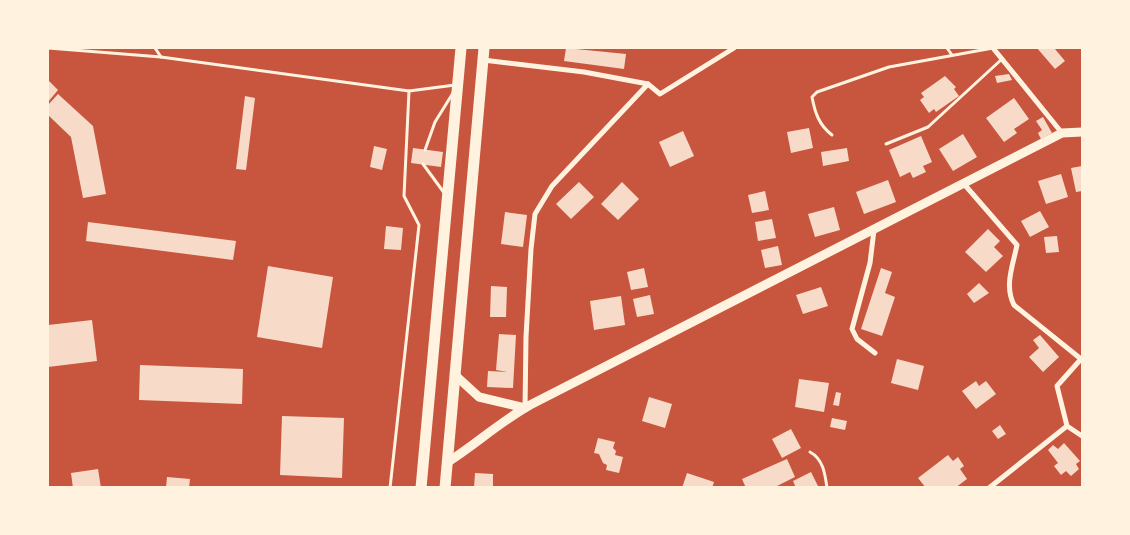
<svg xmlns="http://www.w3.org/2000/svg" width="1130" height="535" font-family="Quicksand,sans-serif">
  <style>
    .building { fill: #f7dbc8 }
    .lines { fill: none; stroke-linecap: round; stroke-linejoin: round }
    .service { stroke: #fff3e0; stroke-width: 3 }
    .minor { stroke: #fff3e0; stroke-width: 5 }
    .tertiary { stroke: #fff3e0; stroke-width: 9 }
    .trunk { stroke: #fff3e0; stroke-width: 11 }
  </style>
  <rect width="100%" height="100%" fill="#c8553d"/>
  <g class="building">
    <polygon points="566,48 626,54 624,69 564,61"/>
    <polygon points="1037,48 1057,48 1055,49 1065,61 1055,69"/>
    <polygon points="1009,74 1012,80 997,83 995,76"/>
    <polygon points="945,76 956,87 954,89 959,96 936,112 934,109 929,113 920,100 924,97 921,93"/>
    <polygon points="48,80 58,90 48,102"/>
    <polygon points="58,94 93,126 106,194 83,198 71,137 48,115 48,105"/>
    <polygon points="245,96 255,98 246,170 236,169"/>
    <polygon points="1014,98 1029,119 1014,129 1017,133 1004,142 986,118"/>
    <polygon points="1043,117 1052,133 1041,139 1038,133 1042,130 1036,121"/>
    <polygon points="809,128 813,148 791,153 787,132"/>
    <polygon points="683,131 694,156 670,167 659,142"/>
    <polygon points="963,134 977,157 953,171 939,149"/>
    <polygon points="921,136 932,162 923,166 926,172 913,178 910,172 900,177 889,150"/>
    <polygon points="374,146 387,149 382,170 370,167"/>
    <polygon points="413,148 443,152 441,167 411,163"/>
    <polygon points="847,148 849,161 823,166 821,152"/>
    <polygon points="1082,166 1082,191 1076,192 1071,168"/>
    <polygon points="1061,174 1068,197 1046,204 1038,181"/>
    <polygon points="888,180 896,202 864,214 856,192"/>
    <polygon points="579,182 594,197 571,219 556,204"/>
    <polygon points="622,182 639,199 618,220 601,204"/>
    <polygon points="765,191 769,210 752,213 748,195"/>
    <polygon points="834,207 840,230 815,237 808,214"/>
    <polygon points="1040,211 1049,227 1030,237 1021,221"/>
    <polygon points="505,212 527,215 523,247 501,244"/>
    <polygon points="772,219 776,238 758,241 755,222"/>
    <polygon points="88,222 236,241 233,260 86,241"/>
    <polygon points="386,226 403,228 401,250 384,249"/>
    <polygon points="988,229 1000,241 994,247 1003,256 986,272 965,252"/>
    <polygon points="1057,236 1059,252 1046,253 1044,237"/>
    <polygon points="778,246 782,265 765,268 761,250"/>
    <polygon points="268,266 333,277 322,348 257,337"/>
    <polygon points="644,268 648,287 631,290 627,272"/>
    <polygon points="881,268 892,272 885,293 895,297 882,336 861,329"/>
    <polygon points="979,283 989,293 974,303 967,294"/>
    <polygon points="491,286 507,287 506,317 490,317"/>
    <polygon points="821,287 828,306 803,314 796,295"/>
    <polygon points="650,295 654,314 637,317 633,299"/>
    <polygon points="621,296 625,325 594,330 590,301"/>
    <polygon points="92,320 97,361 48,367 48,325"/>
    <polygon points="499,334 516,335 513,388 487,387 488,371 507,372 496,370"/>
    <polygon points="1040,335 1059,357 1043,372 1029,357 1039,348 1033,340"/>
    <polygon points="897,359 924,366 918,390 891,383"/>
    <polygon points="140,365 243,369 242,404 139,400"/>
    <polygon points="799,379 829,383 824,412 795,407"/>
    <polygon points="976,381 979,386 986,381 996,394 976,409 962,391"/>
    <polygon points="836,392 841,393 839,406 833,405"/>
    <polygon points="649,397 672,404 665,428 642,421"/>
    <polygon points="282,416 344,418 342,478 280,475"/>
    <polygon points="832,418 847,421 845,430 830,427"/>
    <polygon points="1000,425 1006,434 998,439 992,431"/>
    <polygon points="791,429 801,448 782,458 772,439"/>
    <polygon points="598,438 615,442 613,448 616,451 615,455 623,457 619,473 606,470 607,465 603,463 599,454 594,453"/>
    <polygon points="1064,443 1080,461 1076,464 1079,469 1071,476 1066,471 1061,475 1054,466 1058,463 1048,450 1053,445 1058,449"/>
    <polygon points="948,455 953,461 958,457 964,466 960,469 967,479 955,488 926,488 918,478"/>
    <polygon points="787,459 795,477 773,488 746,488 742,479"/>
    <polygon points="98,469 101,488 73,488 71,473"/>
    <polygon points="811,472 819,488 796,488 793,481"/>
    <polygon points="475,473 493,474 493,488 474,488"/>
    <polygon points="687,473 714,482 712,488 682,488"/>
    <polygon points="167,477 190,479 189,488 166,488"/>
  </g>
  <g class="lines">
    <g class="service">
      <polyline points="48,48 161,57 409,91 455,85"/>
      <polyline points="155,48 161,57"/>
      <polyline points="947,48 952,55"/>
      <path d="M832,135C819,125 815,113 812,97L817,92L889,67L993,48"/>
      <polyline points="886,144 928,127 1002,59"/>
      <polyline points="425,150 435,122 453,93"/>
      <polyline points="423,164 445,194"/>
      <path d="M810,452C823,459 825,473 827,488"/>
      <polyline points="390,488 419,225 404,196 409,91"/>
    </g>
    <g class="minor">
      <polyline points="993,48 1062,133"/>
      <polyline points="483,60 584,72 648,84 660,94 734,48"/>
      <path d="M964,184L1017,245C1013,265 1004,286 1014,305L1081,359L1057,386L1067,426L1082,436"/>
      <polyline points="874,230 870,263 852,329 857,339 875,353"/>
      <polyline points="525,408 526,337 531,249 535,214 552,186 648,84"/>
      <polyline points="989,488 1067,426"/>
    </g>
    <g class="tertiary">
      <polyline points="455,375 479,397 525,408"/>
      <path d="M448,462C476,444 500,422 530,405L1062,133L1082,132"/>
    </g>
    <g class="trunk">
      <polyline points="421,488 461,48"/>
      <polyline points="445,488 484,48"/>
    </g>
  </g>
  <rect width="1130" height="535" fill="none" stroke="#fff3e0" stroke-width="98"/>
</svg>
